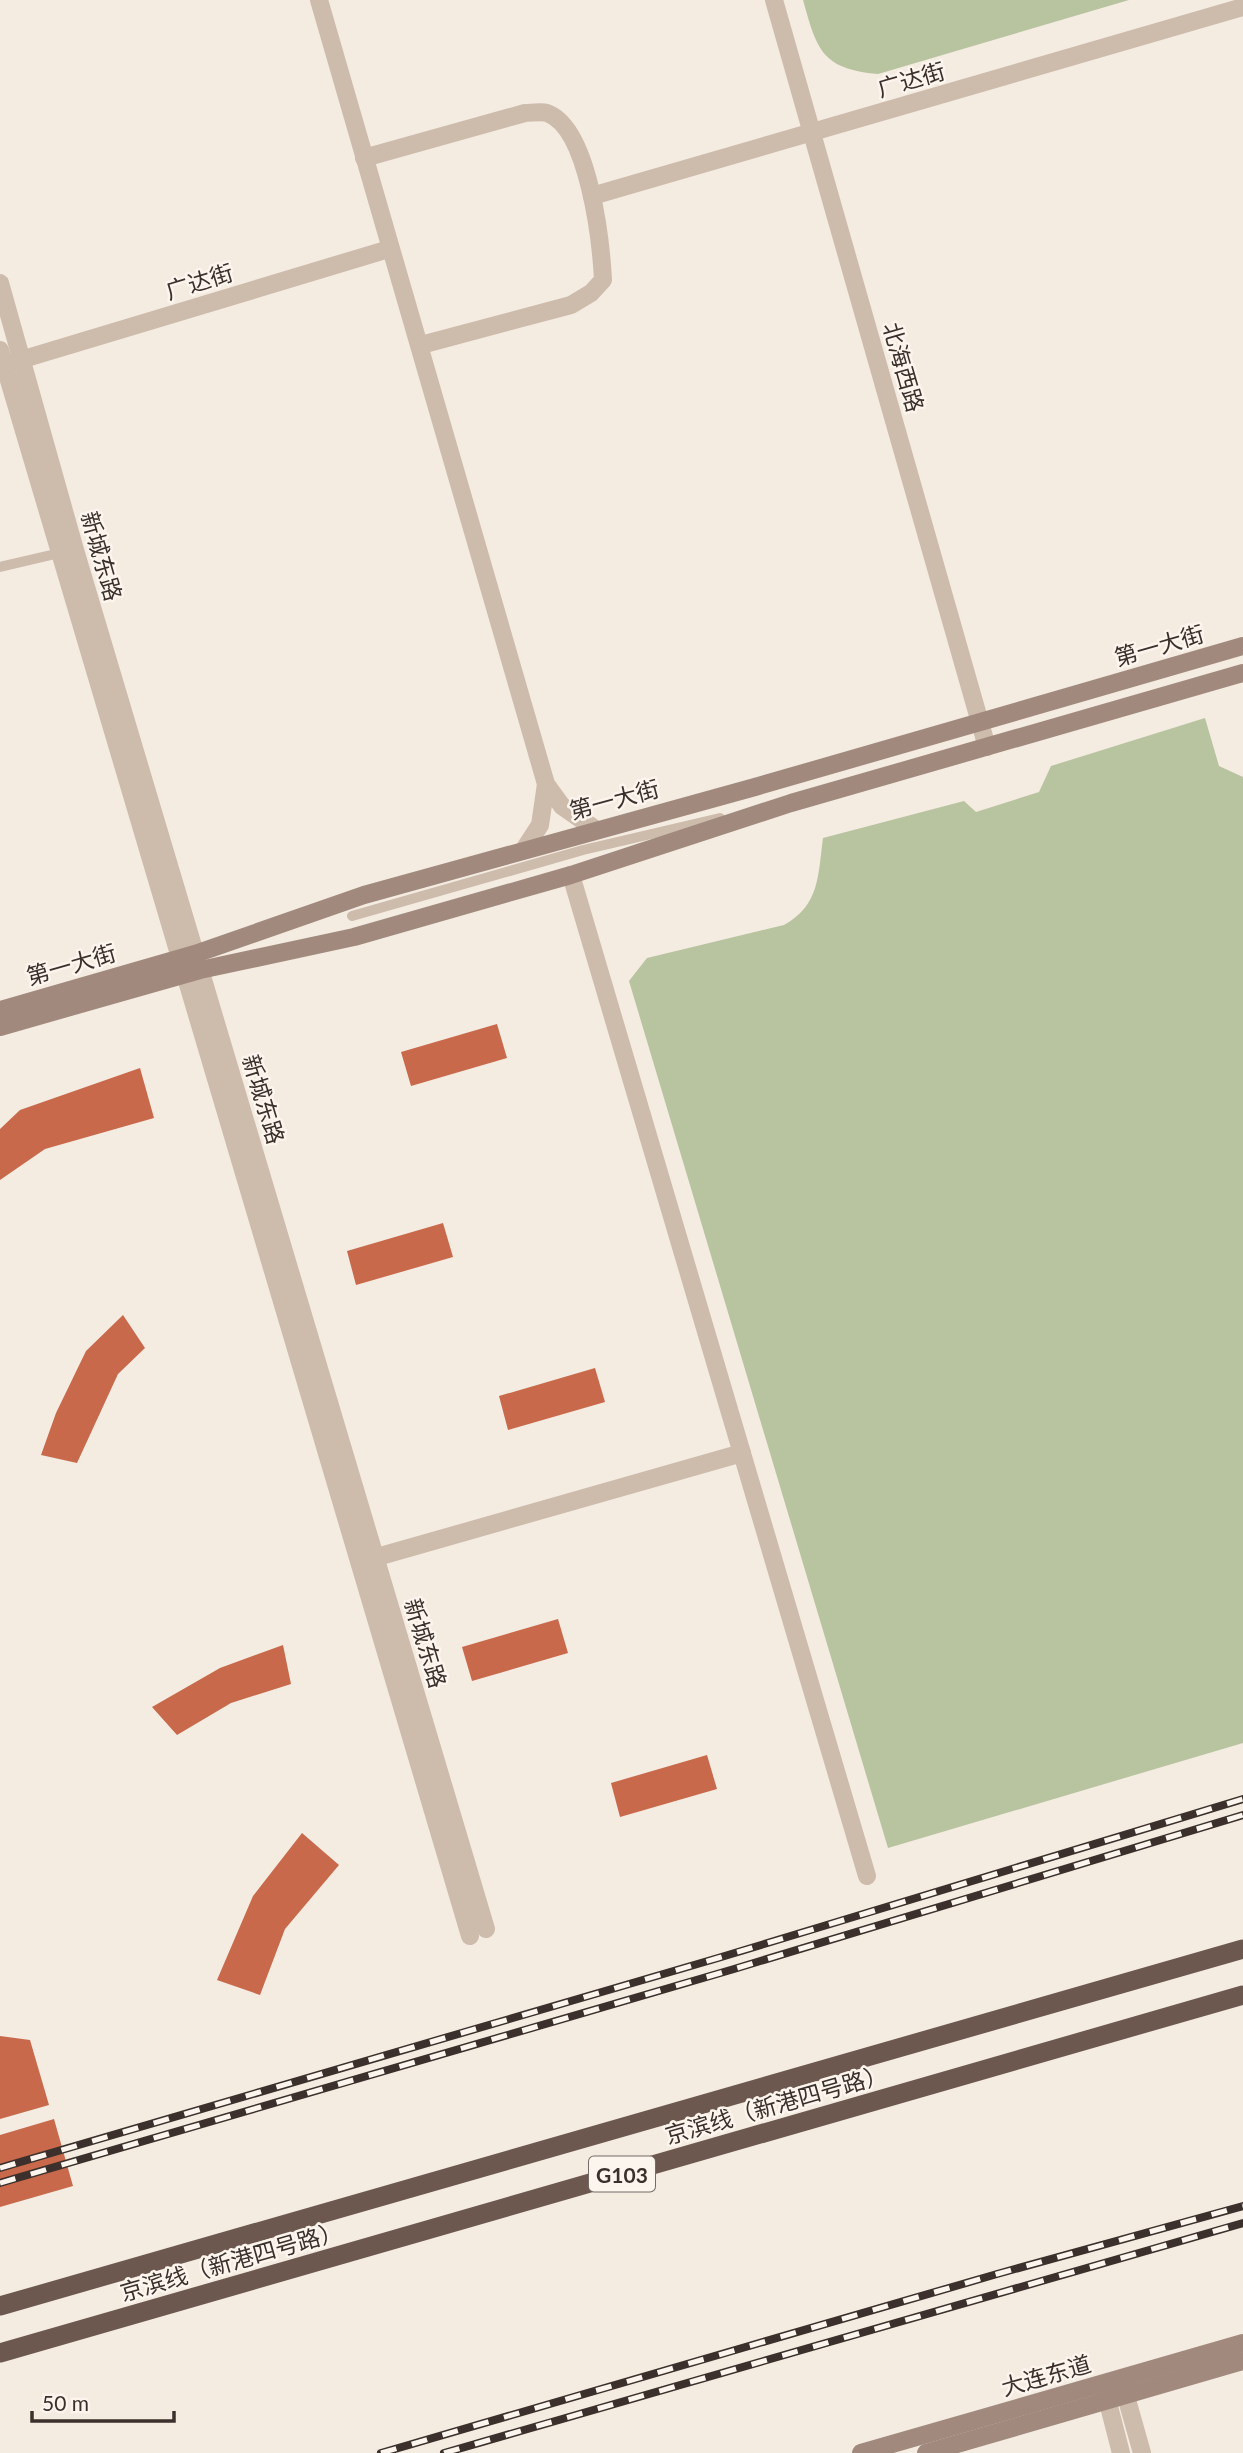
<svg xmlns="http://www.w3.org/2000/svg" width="1243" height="2453" font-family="Lato,'Noto Sans SC',sans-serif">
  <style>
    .green { fill: #b8c4a0 }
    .building { fill: #c8694b }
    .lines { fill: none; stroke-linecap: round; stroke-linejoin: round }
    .service { stroke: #cdbbac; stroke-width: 10 }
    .minor { stroke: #cdbbac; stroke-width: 18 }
    .tertiary { stroke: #cdbbac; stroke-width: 18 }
    .secondary { stroke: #a18a7d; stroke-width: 18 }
    .trunk { stroke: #6c584f; stroke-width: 19 }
    .rail-casing { stroke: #3b302b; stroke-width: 8 }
    .rail { stroke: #fbf5ee; stroke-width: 5; stroke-dasharray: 16; stroke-linecap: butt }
    .labels { text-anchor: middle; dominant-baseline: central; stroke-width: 5; stroke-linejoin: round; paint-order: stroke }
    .shield { fill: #fbf5ee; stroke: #756b66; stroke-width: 2 }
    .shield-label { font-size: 21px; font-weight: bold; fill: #3b302b }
    .street-label { font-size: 23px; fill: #3b302b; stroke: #fbf5ee }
  </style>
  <rect width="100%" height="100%" fill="#f4ebe1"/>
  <g class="green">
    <path d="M803,0H1129L878,74C822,69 817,50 803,0Z"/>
    <path d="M1205,718L1219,766L1243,777V1743L888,1848L629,981L647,958L784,925C820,905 818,875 823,838L964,801L976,812L1039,792L1051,766Z"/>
  </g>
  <g class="building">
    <polygon points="497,1024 507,1058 411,1086 401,1052"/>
    <polygon points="140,1068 154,1118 45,1149 0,1180 0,1129 20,1110"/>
    <polygon points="443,1223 453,1257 356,1285 347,1251"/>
    <polygon points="123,1315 145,1348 118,1374 77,1463 41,1455 56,1413 86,1351"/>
    <polygon points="595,1368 605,1402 508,1430 499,1396"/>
    <polygon points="558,1619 568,1653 472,1681 462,1647"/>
    <polygon points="283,1645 291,1684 231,1703 177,1735 152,1707 220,1668"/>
    <polygon points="707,1755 717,1789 620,1817 611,1783"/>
    <polygon points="302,1833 339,1865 285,1929 260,1995 217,1980 253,1896"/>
    <polygon points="0,2036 30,2040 49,2105 0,2119"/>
    <polygon points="54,2119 73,2186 0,2207 0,2135"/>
  </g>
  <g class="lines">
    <g class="service">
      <polyline points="0,567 64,552"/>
      <polyline points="352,916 583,850 720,818"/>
    </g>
    <g class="minor">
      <polyline points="319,0 546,784 562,806 595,829"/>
      <path d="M364,158L525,113C531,113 541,111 547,113C589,128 601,242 603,280L591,293L571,305L421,345"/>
      <polyline points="592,196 1243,7"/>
      <polyline points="7,364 389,249"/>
      <polyline points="525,848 540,825 546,784"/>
      <polyline points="571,875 867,1876"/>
      <polyline points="363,1561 742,1453"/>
    </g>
    <g class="tertiary">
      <polyline points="774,0 987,747"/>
      <polyline points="0,283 75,550 486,1929"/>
      <polyline points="0,350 470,1936"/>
      <polyline points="1122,2382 1142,2453"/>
      <polyline points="1104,2387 1121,2453"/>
    </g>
    <g class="secondary">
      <polyline points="0,1010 195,954 364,895 755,787 1243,646"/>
      <polyline points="0,1027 200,970 354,937 571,875 791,803 1243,673"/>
      <polyline points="861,2453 1243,2343"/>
      <polyline points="926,2453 1243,2361"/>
    </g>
    <g class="trunk">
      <polyline points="0,2306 1243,1949"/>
      <polyline points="0,2353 1243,1995"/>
    </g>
    <g class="rail-casing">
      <g id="rail">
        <polyline points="0,2168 718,1958 1243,1799"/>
        <polyline points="0,2183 734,1969 1243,1815"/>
        <polyline points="381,2453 997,2274 1243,2206"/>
        <polyline points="444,2453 1243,2223"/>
      </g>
    </g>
    <use href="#rail" class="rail"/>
  </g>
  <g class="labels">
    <rect class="shield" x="589" y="2156.5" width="66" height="35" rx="5"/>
    <g class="shield-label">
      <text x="622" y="2174">G103</text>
    </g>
    <g class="street-label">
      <text transform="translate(911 79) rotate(-16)">广达街</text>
      <text transform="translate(199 281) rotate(-17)">广达街</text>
      <text transform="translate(904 367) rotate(74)">北海西路</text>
      <text transform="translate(102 556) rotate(74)">新城东路</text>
      <text transform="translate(1159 645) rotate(-16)">第一大街</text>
      <text transform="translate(614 799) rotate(-15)">第一大街</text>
      <text transform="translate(71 964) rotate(-16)">第一大街</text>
      <text transform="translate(264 1099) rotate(73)">新城东路</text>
      <text transform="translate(426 1643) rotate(73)">新城东路</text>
      <text transform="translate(776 2104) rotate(-16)">京滨线（新港四号路）</text>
      <text transform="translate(231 2261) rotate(-16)">京滨线（新港四号路）</text>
      <text transform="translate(1046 2375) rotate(-16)">大连东道</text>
    </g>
  </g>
  <path d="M32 2411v10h142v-10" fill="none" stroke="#3b302b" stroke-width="3.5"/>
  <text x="42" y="2411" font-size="21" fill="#3b302b" stroke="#fbf5ee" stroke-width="5" paint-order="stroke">50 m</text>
</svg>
